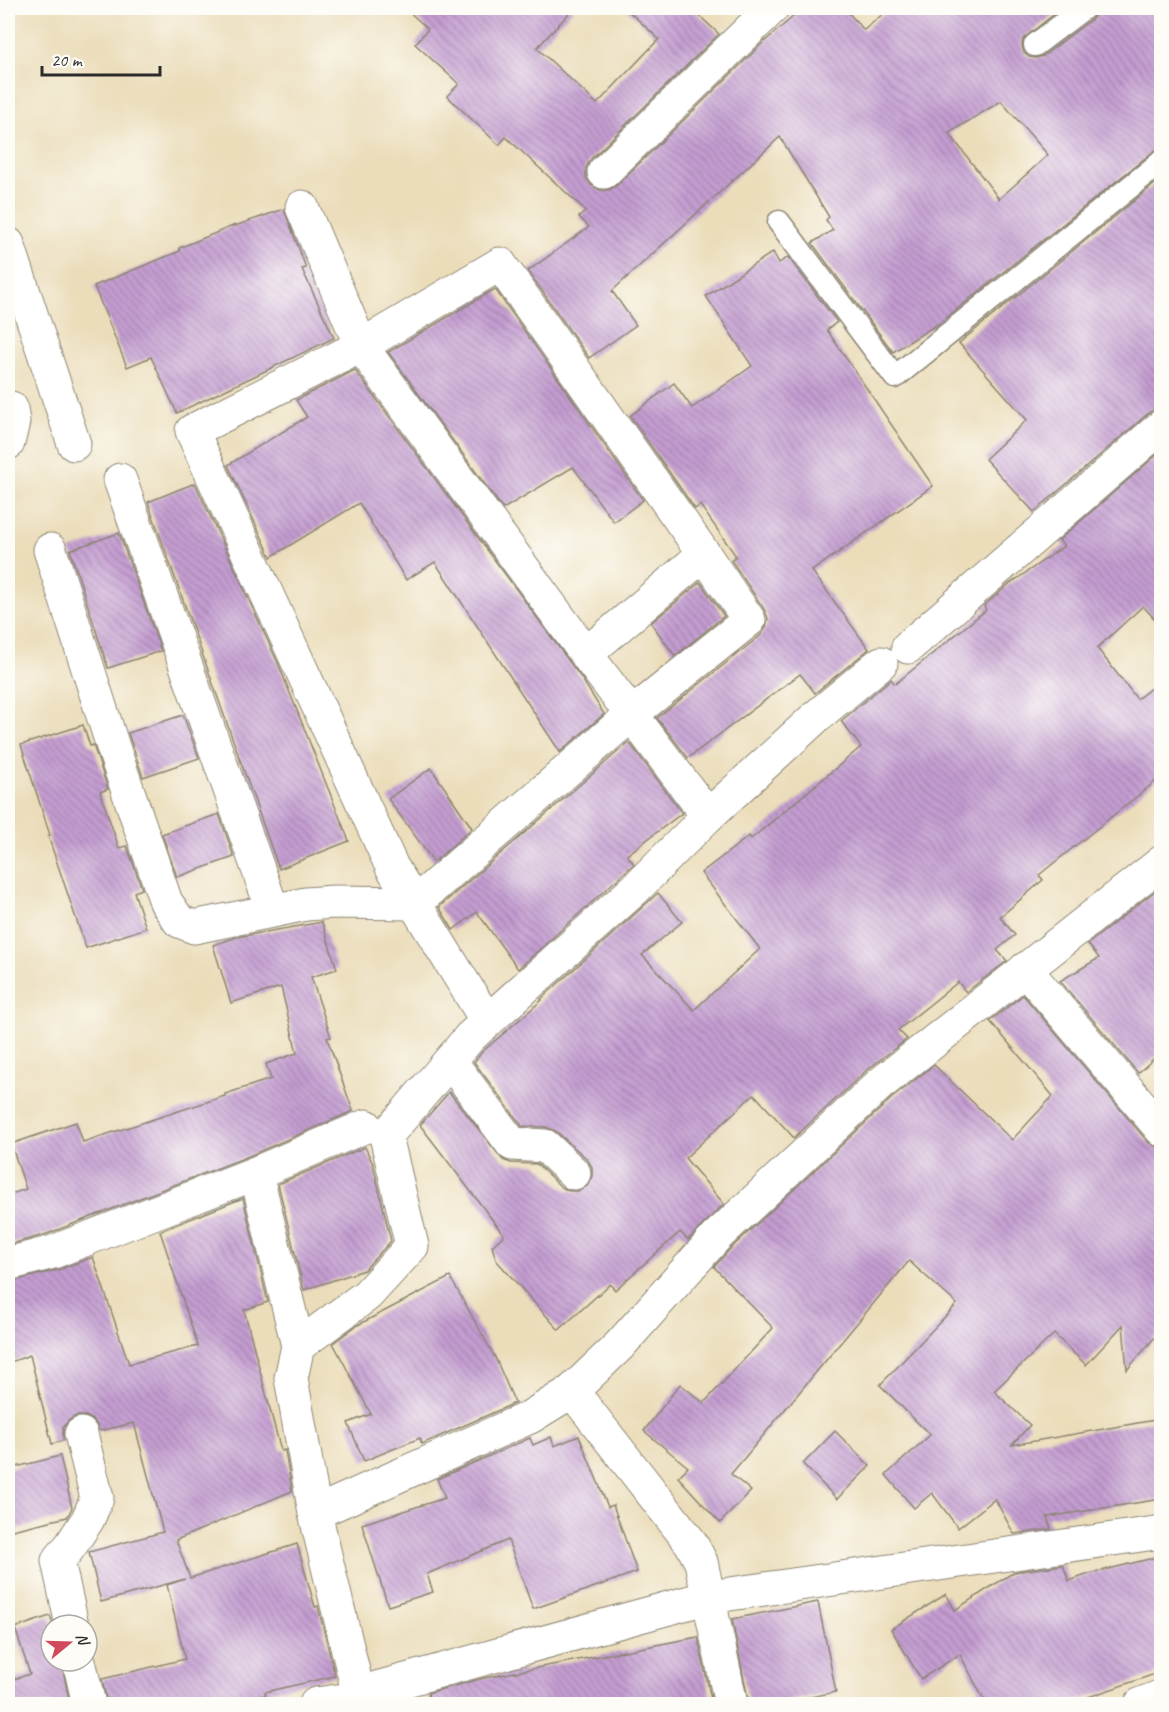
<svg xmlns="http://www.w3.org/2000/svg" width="1169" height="1712" font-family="Caveat,sans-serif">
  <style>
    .building { fill: url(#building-back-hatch); fill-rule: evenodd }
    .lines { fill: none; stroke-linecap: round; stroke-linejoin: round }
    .lane-casing { stroke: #8b8472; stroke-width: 25 }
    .street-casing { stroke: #8b8472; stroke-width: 35 }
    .lane { stroke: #fff; stroke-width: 22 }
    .street { stroke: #fff; stroke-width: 33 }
  </style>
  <defs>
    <pattern id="building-back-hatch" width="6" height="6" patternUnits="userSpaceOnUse" patternTransform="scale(1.5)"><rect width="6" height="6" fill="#c49dd1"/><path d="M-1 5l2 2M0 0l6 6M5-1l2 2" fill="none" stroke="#9f80aa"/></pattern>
  </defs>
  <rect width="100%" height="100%" fill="#fdfcf7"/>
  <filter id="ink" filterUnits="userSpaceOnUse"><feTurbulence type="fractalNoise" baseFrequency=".0167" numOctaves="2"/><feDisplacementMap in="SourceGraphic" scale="12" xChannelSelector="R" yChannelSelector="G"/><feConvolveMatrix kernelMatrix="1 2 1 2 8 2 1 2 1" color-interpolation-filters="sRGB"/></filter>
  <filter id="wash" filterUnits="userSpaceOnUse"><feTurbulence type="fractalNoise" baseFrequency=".008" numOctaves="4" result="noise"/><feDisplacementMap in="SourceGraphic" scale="24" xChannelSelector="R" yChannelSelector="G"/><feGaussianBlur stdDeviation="1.35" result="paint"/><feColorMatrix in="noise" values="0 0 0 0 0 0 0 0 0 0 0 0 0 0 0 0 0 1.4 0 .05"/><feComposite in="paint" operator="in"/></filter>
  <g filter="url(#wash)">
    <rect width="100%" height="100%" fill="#ebddba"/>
    <g id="blocks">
      <g class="building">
        <path d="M405,8H574L537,48L597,104L659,39L625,8H691L719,34L591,159L586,168V177L591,185L600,190H609L617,185L764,42L803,8H844L864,30L890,8H1062L1023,39L1022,46L1024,53L1029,57L1036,58L1043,56L1092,19L1096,14L1097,8H1161V148L1154,151L941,322L893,352L812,243L833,230L826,220L829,217L780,137L612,291L636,325L589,358L528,271L589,227L579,217L586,211L506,137L499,145L447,96L459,84L415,44L428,29ZM1001,101L1048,155L999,199L949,133Z"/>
        <polygon points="1161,179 1161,408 1150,412 1034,512 985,459 1027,420 959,343"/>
        <polygon points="284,209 306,268 302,269 334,338 177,413 151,357 127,367 94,286 180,251 179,248 235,225 235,226"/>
        <polygon points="773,252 779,263 788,257 837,322 827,330 933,486 812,571 869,649 815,693 800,674 688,758 657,718 761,635 766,627 768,618 764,609 731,560 736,556 700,505 695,509 630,416 674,383 692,408 752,366 706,296"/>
        <polygon points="495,289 643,500 614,522 573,467 503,509 388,352"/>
        <polygon points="355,370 582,679 604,714 560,752 435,562 406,580 359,503 271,557 228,465 307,417 296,400"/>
        <polygon points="1161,451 1161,626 1143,606 1097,648 1137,699 1161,680 1161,777 1039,875 1043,880 1000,917 1015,935 997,950 1007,961 966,992 958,982 898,1030 907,1039 867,1070 794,1138 754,1094 685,1158 724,1204 688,1240 680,1232 615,1290 610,1284 559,1330 496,1260 492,1246 504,1235 420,1125 449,1092 503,1160 511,1163 537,1164 561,1187 569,1191 579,1191 587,1186 592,1177 592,1167 587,1159 557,1132 546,1127 522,1126 474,1062 482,1052 542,1000 541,999 658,893 682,922 642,955 694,1010 760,949 701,873 749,836 751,839 861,747 841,721 891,679 895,684 986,610 984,606 1008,585 1064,546 1059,540"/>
        <polygon points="195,483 278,663 349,841 279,869 148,502"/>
        <polygon points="119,533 161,651 108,668 70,550"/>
        <polygon points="700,582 724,616 675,656 651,623"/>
        <polygon points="183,715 199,758 143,777 128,733"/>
        <polygon points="83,725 90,746 93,745 108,789 100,792 119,848 127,846 142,889 134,892 146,928 86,948 48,836 50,835 21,745"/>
        <polygon points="629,742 682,813 627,855 634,864 518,969 477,912 453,930 439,907"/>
        <polygon points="431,768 472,828 434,862 388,799"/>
        <polygon points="219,814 234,857 177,877 162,834"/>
        <polygon points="1161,886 1161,1052 1138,1073 1060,981 1099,958 1088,944"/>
        <polygon points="322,922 337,969 311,977 331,1037 327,1038 353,1111 249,1156 47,1234 8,1245 8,1195 26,1189 11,1144 76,1122 83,1142 225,1096 225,1094 271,1079 266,1064 297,1053 281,987 231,1003 213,945 237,937"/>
        <polygon points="1023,995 1148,1142 1161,1149 1161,1330 1127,1370 1123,1325 1086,1365 1054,1334 994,1391 1030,1425 1012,1445 1161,1419 1161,1499 1047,1517 1051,1529 1014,1534 995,1499 958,1528 932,1493 914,1508 886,1475 930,1435 880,1385 957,1304 909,1261 731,1474 751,1491 720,1523 678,1477 688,1467 644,1431 680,1384 704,1403 773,1328 714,1267 729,1250 892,1098 934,1065 1012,1140 1053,1096 990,1021"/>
        <polygon points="365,1147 373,1164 391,1241 364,1270 304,1290 278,1184"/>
        <polygon points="243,1198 268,1302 244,1310 281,1451 285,1450 292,1491 176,1540 190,1578 297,1544 315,1607 318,1606 335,1676 265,1692 266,1695 226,1704 107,1704 102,1679 185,1659 167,1585 185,1579 101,1602 89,1552 163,1532 134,1423 100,1431 94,1421 86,1416 76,1416 68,1421 63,1428 63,1441 52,1444 30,1355 8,1363 8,1282 58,1270 93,1257 129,1364 198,1346 160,1231"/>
        <polygon points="450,1277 495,1357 515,1403 422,1444 420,1438 364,1461 348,1423 371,1414 333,1343 356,1326"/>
        <polygon points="835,1431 870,1466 837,1499 803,1464"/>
        <polygon points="579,1436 608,1507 613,1505 637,1572 533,1609 508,1540 427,1574 433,1592 388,1606 362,1524 445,1498 437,1479 530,1438 533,1445 551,1437 554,1446"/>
        <polygon points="60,1456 72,1508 67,1517 8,1531 8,1469"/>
        <polygon points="1161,1556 1161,1672 1068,1704 986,1704 960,1654 921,1679 891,1629 946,1594 955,1610 1014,1572 1063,1565 1069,1581 1089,1574"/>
        <polygon points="818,1602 836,1692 775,1704 749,1704 732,1619"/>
        <polygon points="50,1616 53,1625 51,1625 51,1661 61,1661 70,1704 8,1704 8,1681 30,1674 15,1628"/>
        <polygon points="698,1637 712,1704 430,1704 428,1693 484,1678"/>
      </g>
    </g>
  </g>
  <g filter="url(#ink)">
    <use href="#blocks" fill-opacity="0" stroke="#8b8472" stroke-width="1.5"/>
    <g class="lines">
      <g class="lane-casing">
        <g id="lane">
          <polyline points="1035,45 1084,8"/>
          <polyline points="779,222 895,377 1162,161"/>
        </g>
      </g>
      <g class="street-casing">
        <g id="street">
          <polyline points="604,172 772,8"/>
          <polyline points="302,207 361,346 192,431 392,867 487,1021"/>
          <polyline points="8,244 74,444"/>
          <polyline points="8,443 13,422 11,408"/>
          <polyline points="120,480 273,911"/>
          <polyline points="50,550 114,750 166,902 179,921 194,927 306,904 334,902 415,903 632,714 749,620 704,554"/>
          <polyline points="908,647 1162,426"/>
          <polyline points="586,654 361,346 500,264 704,554 586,654 708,816"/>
          <polyline points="1025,969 1162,1130"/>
          <polyline points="450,1061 512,1144 545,1146 574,1173"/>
          <polyline points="256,1173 298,1346"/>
          <polyline points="8,1264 53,1252 256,1173 366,1126"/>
          <polyline points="572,1391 691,1543 701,1562 731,1704"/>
          <polyline points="315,1513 530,1417 572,1391 619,1346 716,1237 880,1084 1162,862"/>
          <polyline points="72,1625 58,1561 71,1545 88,1519 97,1498 81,1434"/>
          <polyline points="79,1661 89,1704"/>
          <polyline points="316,1704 359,1698 377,1688 709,1597 1162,1532"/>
          <polyline points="361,1704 315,1513 291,1378 298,1346 367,1295 412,1246 386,1136 470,1037 634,890 708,816 817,716 881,663"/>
          <polyline points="1141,1704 1162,1696"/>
        </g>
      </g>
      <use href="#lane" class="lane"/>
      <use href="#street" class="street"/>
    </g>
  </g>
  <rect width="1169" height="1712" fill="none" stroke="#fdfcf7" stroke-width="30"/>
  <g transform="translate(69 1643) rotate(71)"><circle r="28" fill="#fdfcf7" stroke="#a9a8a5" stroke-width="1.5"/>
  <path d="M0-4.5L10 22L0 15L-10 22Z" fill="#d1495b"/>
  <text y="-9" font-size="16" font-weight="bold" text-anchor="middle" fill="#2b2b2b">N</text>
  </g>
  <path d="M42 66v9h118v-9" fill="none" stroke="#2b2b2b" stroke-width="3"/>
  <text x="51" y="66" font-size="18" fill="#2b2b2b" stroke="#fdfcf7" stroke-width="4.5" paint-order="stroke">20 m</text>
</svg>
